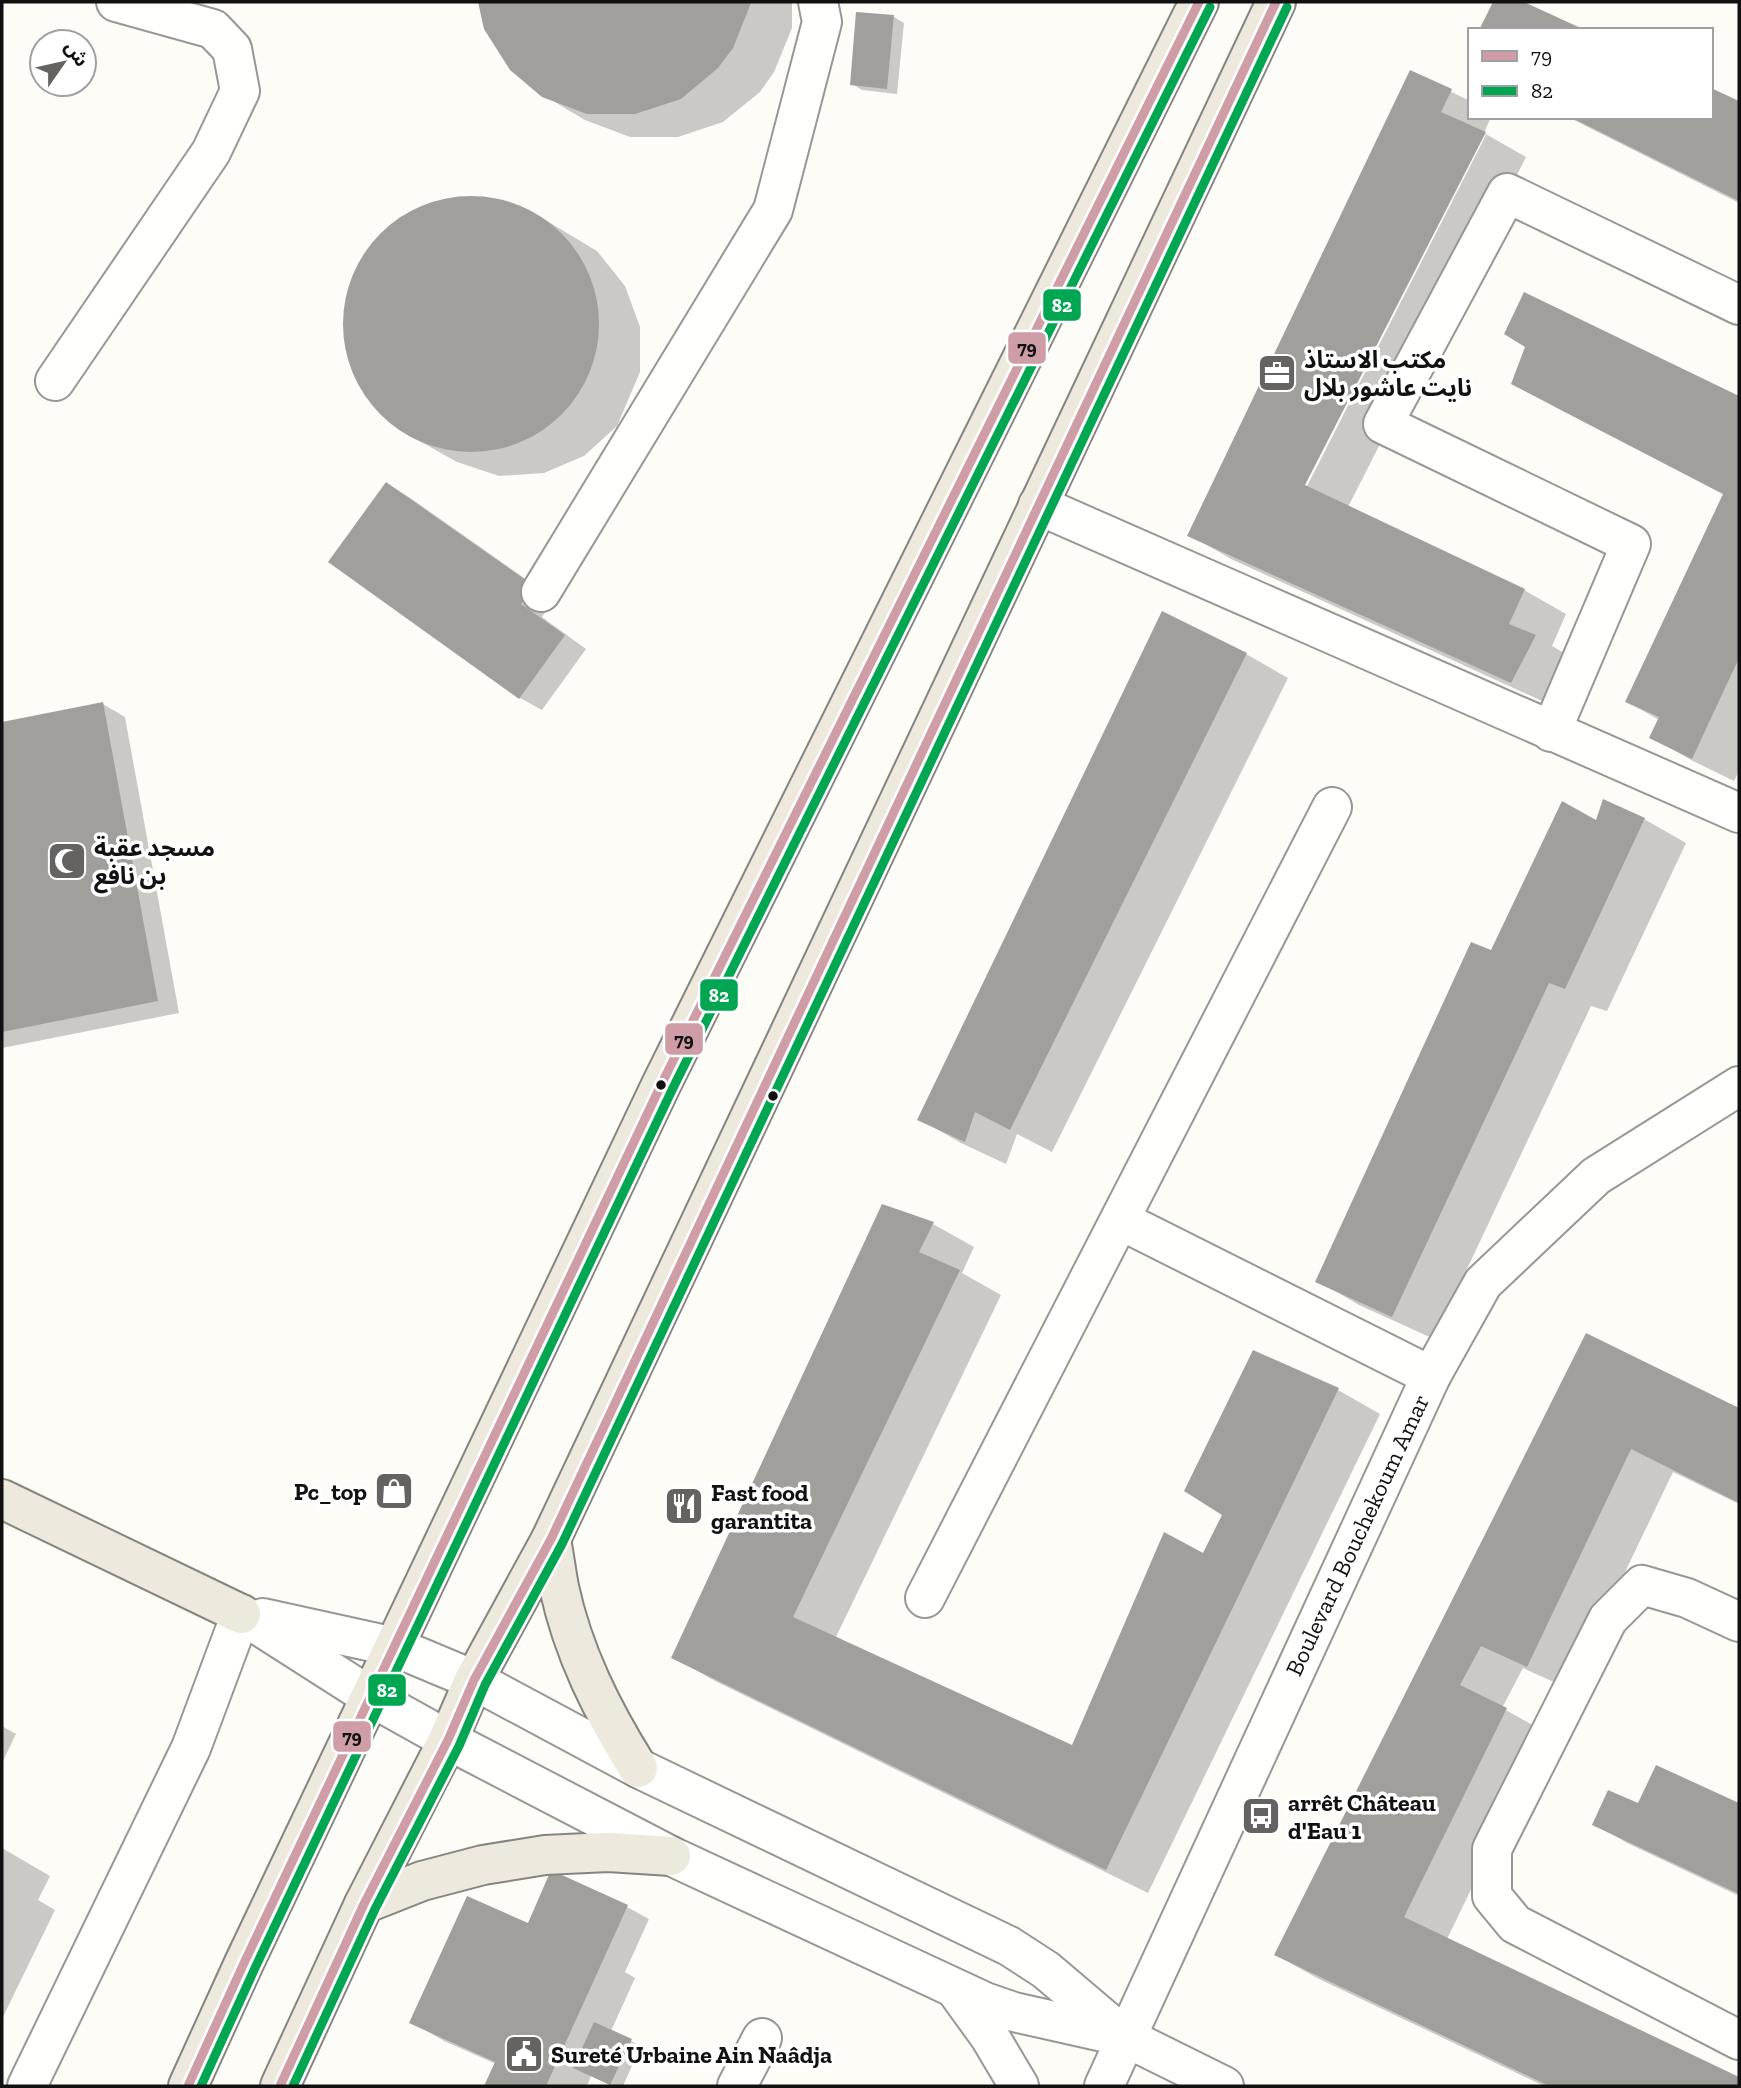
<svg xmlns="http://www.w3.org/2000/svg" width="1741" height="2088" font-family="'Zilla Slab','Noto Sans Arabic',serif">
  <style>
    .shadow { fill: #0003; fill-rule: evenodd }
    .building { fill: #a19f9c }
    .lines { fill: none; stroke-linecap: round; stroke-linejoin: round }
    .minor-casing { stroke: #979795; stroke-width: 42 }
    .major-casing { stroke: #858482; stroke-width: 42 }
    .minor { stroke: #fffffe; stroke-width: 38 }
    .major { stroke: #ede9dc; stroke-width: 38 }
    .bus-1-casing { stroke: #fff; stroke-width: 14 }
    .bus-2-casing { stroke: #fff; stroke-width: 14 }
    .bus-1 { stroke: #cf9da6; stroke-width: 9 }
    .bus-2 { stroke: #00a651; stroke-width: 9 }
    .bus-dot { fill: #111; stroke: #fff; stroke-width: 2.5 }
    .labels { text-anchor: middle; dominant-baseline: central; stroke-width: 7; stroke-linejoin: round; paint-order: stroke }
    .poi-label { font-size: 24px; font-weight: bold; fill: #111; stroke: #fff; text-anchor: start }
    .street-label { font-size: 24px; fill: #111; stroke: #fff }
    .line-badge { stroke: #fff; stroke-width: 2.5 }
    .badge-label { font-size: 19px; text-anchor: middle; font-weight: bold; fill: #fff }
    .pale-badge-label { font-size: 19px; text-anchor: middle; font-weight: bold; fill: #111 }
  </style>
  <rect width="100%" height="100%" fill="#fdfcf7"/>
  <g class="shadow">
    <polygon points="479,2 792,2 792,28 774,72 760,92 723,122 678,137 630,137 585,120 543,95 486,28"/>
    <polygon points="858,13 894,17 904,23 897,94 862,90 852,84"/>
    <path d="M1411,72L1470,101V117H1491L1484,133L1526,157L1348,507L1524,590L1566,614L1552,646L1576,660L1553,706L1231,559L1190,535ZM1482,135H1486L1303,494L1300,492Z"/>
    <polygon points="1711,90 1739,103 1739,203 1568,117 1711,117"/>
    <polygon points="485,197 527,209 597,251 625,286 640,327 640,372 617,426 584,456 544,473 499,476 457,462 414,438 385,418 358,383 345,340 347,295 368,248 400,217 441,200"/>
    <polygon points="1525,294 1739,398 1739,771 1734,781 1693,761 1651,737 1659,720 1628,702 1725,495 1555,407 1513,383 1527,347"/>
    <polygon points="387,484 409,497 554,599 542,617 586,649 542,710 520,698 331,562"/>
    <polygon points="1246,654 1288,678 1052,1152 1017,1134 1006,1164 961,1143 919,1119"/>
    <polygon points="103,704 125,717 179,1013 2,1048 2,724"/>
    <polygon points="1644,819 1686,843 1607,1011 1591,1006 1434,1339 1359,1305 1318,1281 1492,953 1597,822"/>
    <polygon points="933,1224 974,1247 962,1273 1001,1295 835,1639 1073,1748 1204,1556 1224,1514 1254,1352 1338,1390 1380,1414 1148,1893 715,1681 673,1657"/>
    <polygon points="1587,1336 1739,1409 1739,1504 1673,1472 1569,1689 1523,1668 1502,1708 1547,1733 1447,1939 1739,2080 1739,2086 1544,2086 1317,1978 1276,1955"/>
    <polygon points="2,1726 16,1734 2,1763"/>
    <polygon points="1657,1767 1739,1805 1739,1896 1627,1843 1595,1824 1638,1805"/>
    <polygon points="2,1848 50,1876 38,1900 55,1910 2,2019"/>
    <polygon points="627,1907 649,1919 625,1972 635,1978 611,2031 641,2046 623,2086 613,2086 591,2076 587,2086 486,2086 496,2064 444,2041 411,2022 538,1930"/>
  </g>
  <g class="building">
    <polygon points="478,2 751,2 751,3 733,48 718,68 681,99 635,114 587,114 542,97 510,70 484,29"/>
    <polygon points="1493,2 1524,2 1585,30 1479,30"/>
    <polygon points="856,12 894,15 887,89 850,85"/>
    <polygon points="1410,70 1452,89 1441,112 1486,132 1305,485 1525,589 1509,624 1536,635 1511,683 1187,536"/>
    <polygon points="1711,88 1739,101 1739,201 1570,117 1711,117"/>
    <circle cx="471" cy="324" r="128"/>
    <polygon points="1524,292 1739,396 1739,658 1692,759 1649,738 1659,717 1625,702 1723,494 1511,384 1525,347 1504,334"/>
    <polygon points="386,482 533,585 521,604 565,635 519,699 328,562"/>
    <polygon points="1162,611 1247,653 1010,1130 975,1112 965,1142 917,1120"/>
    <polygon points="103,702 158,1001 2,1032 2,722"/>
    <polygon points="1603,799 1645,818 1565,989 1549,983 1392,1317 1315,1282 1471,942 1491,950 1562,801 1596,820"/>
    <polygon points="882,1204 934,1222 919,1252 960,1270 793,1617 1072,1745 1164,1532 1203,1553 1222,1515 1184,1491 1253,1350 1339,1388 1106,1870 671,1658"/>
    <polygon points="1586,1333 1739,1408 1739,1503 1631,1449 1527,1667 1481,1646 1460,1685 1507,1708 1404,1917 1739,2077 1739,2086 1549,2086 1274,1955"/>
    <polygon points="1656,1765 1739,1803 1739,1894 1592,1825 1608,1790 1638,1803"/>
    <polygon points="551,1870 628,1905 546,2086 484,2086 495,2062 409,2023 467,1896 528,1923"/>
    <polygon points="594,2022 632,2039 610,2085 573,2068"/>
  </g>
  <g class="lines">
    <g class="minor-casing">
      <g id="minor">
        <polyline points="55,381 211,152 240,91 232,49 213,29 116,2"/>
        <polyline points="1038,505 1739,813"/>
        <polyline points="541,592 773,210 822,22 818,2"/>
        <polyline points="1551,732 1631,544 1383,424 1507,193 1739,305"/>
        <polyline points="1120,1220 1431,1376"/>
        <polyline points="925,1598 1332,807"/>
        <polyline points="241,1614 371,1697 448,1740 671,1856 985,2002 1014,2012 1125,2037 1224,2086"/>
        <polyline points="263,1618 395,1647 474,1680 638,1768 1009,1946 1046,1970 1119,2032"/>
        <polyline points="1739,1622 1687,1598 1642,1585 1608,1619 1492,1849 1492,1896 1515,1924 1739,2040"/>
        <polyline points="956,1990 990,2037 1019,2086"/>
        <polyline points="27,2086 191,1748 241,1614"/>
        <polyline points="737,2086 762,2038"/>
        <polyline points="1104,2086 1431,1376 1483,1283 1596,1176 1739,1086"/>
      </g>
    </g>
    <g class="major-casing">
      <g id="major">
        <polyline points="2,1499 241,1614"/>
        <path d="M551,1539C554,1555 556,1571 559,1587C573,1653 603,1712 638,1768"/>
        <polyline points="364,1904 422,1881 483,1865 545,1855 608,1852 671,1856"/>
        <polyline points="188,2086 244,1963 661,1085 1199,2"/>
        <polyline points="280,2086 364,1904 448,1740 474,1680 551,1539 1276,2"/>
      </g>
    </g>
    <use href="#minor" class="minor"/>
    <use href="#major" class="major"/>
    <g class="bus-1-casing">
      <g id="bus-1">
        <polyline points="188,2086 244,1963 661,1085 1199,2"/>
        <polyline points="280,2086 364,1904 448,1740 474,1680 551,1539 1276,2"/>
      </g>
    </g>
    <g class="bus-2-casing">
      <g id="bus-2">
        <polyline points="201,2086 255,1968 672,1090 1210,7"/>
        <polyline points="293,2086 375,1909 459,1746 485,1685 562,1544 1287,7"/>
      </g>
    </g>
    <use href="#bus-1" class="bus-1"/>
    <use href="#bus-2" class="bus-2"/>
  </g>
  <defs>
    <g id="office-square" transform="scale(2.0125)"><rect x="-9" y="-9" width="18" height="18" rx="4" fill="#646362" stroke="#fff"/><path d="M-6-3h4V-5.5h4V-3h4V5H-6ZM-1-4.5V-3h2v-1.5ZM-6 0V1H6V0Z" fill="#fff"/></g>
    <g id="mosque-square" transform="scale(2.0125)"><rect x="-9" y="-9" width="18" height="18" rx="4" fill="#646362" stroke="#fff"/><path d="M3.5-4.9A6 6 0 1 0 3.5 4.9A5 5 0 1 1 3.5-4.9Z" fill="#fff"/></g>
    <g id="shop-square" transform="scale(2.0125)"><rect x="-9" y="-9" width="18" height="18" rx="4" fill="#646362" stroke="#fff"/><path d="M-5-2.5h2.3a2.7 3.5 0 0 1 5.4 0H5L5.5 6h-11ZM-1.5-2.5h3a1.5 2.3 0 0 0-3 0Z" fill="#fff"/></g>
    <g id="restaurant-square" transform="scale(2.0125)"><rect x="-9" y="-9" width="18" height="18" rx="4" fill="#646362" stroke="#fff"/><path d="M-5-6h1v4h1v-4h1v4h1v-4h1v5L-1.5 .5V6h-2V.5L-5-1ZM5-6V6H3V1.5H1.5Q1.5-4 5-6Z" fill="#fff"/></g>
    <g id="bus-square" transform="scale(2.0125)"><rect x="-9" y="-9" width="18" height="18" rx="4" fill="#646362" stroke="#fff"/><path d="M-5-6H5V4H4V6H2V4H-2V6H-4V4H-5ZM-3.5-4V0h7V-4ZM-3.5 1.2v1.5H-2V1.2ZM2 1.2v1.5H3.5V1.2Z" fill="#fff"/></g>
    <g id="civic-square" transform="scale(2.0125)"><rect x="-9" y="-9" width="18" height="18" rx="4" fill="#646362" stroke="#fff"/><path d="M-.6-6.5H3V-4.5H.6V-3L4-1V1h2V6H-6V1h2V-1L-.6-3ZM-1.2 2.5V6h2.4V2.5Z" fill="#fff"/></g>
  </defs>
  <g fill-rule="evenodd">
    <use href="#office-square" x="1277" y="373"/>
    <use href="#mosque-square" x="67" y="861"/>
    <use href="#shop-square" x="394" y="1491"/>
    <use href="#restaurant-square" x="684" y="1506"/>
    <use href="#bus-square" x="1261" y="1816"/>
    <use href="#civic-square" x="524" y="2054"/>
  </g>
  <g class="bus-dot">
    <circle cx="661" cy="1085" r="6"/>
    <circle cx="773" cy="1096" r="6"/>
  </g>
  <g class="labels">
    <g class="poi-label">
      <text x="1304" y="359">مكتب الاستاذ<tspan x="1304" dy="28">نايت عاشور بلال</tspan></text>
      <text x="94" y="847">مسجد عقبة<tspan x="94" dy="28">بن نافع</tspan></text>
      <text x="367" y="1491" text-anchor="end">Pc_top</text>
      <text x="711" y="1492">Fast food<tspan x="711" dy="28">garantita</tspan></text>
      <text x="1288" y="1802">arrêt Château<tspan x="1288" dy="28">d'Eau 1</tspan></text>
      <text x="551" y="2054">Sureté Urbaine Ain Naâdja</text>
    </g>
    <g class="street-label">
      <text transform="translate(1357 1535) rotate(-65)">Boulevard Bouchekoum Amar</text>
    </g>
  </g>
  <g class="line-badge">
    <rect x="1042" y="288" width="40" height="34" rx="7" fill="#00a651"/>
    <rect x="1007" y="331" width="40" height="34" rx="7" fill="#cf9da6"/>
    <rect x="699" y="978" width="40" height="34" rx="7" fill="#00a651"/>
    <rect x="664" y="1022" width="40" height="34" rx="7" fill="#cf9da6"/>
    <rect x="367" y="1673" width="40" height="34" rx="7" fill="#00a651"/>
    <rect x="332" y="1720" width="40" height="33" rx="7" fill="#cf9da6"/>
  </g>
  <g class="badge-label">
    <text x="1062" y="312">82</text>
    <text x="719" y="1002">82</text>
    <text x="387" y="1697">82</text>
  </g>
  <g class="pale-badge-label">
    <text x="1027" y="354">79</text>
    <text x="684" y="1046">79</text>
    <text x="352" y="1743">79</text>
  </g>
  <rect width="1741" height="2088" fill="none" stroke="#111111" stroke-width="7"/>
  <rect x="1468" y="28" width="245" height="91" fill="#ffffff" stroke="#a0a0a0" stroke-width="2"/>
  <rect x="1482" y="51" width="35" height="10" fill="#cf9da6" stroke="#a0a0a0" stroke-width="2"/>
  <text x="1531" y="63" font-size="21" fill="#111111">79</text>
  <rect x="1482" y="86" width="35" height="10" fill="#00a651" stroke="#a0a0a0" stroke-width="2"/>
  <text x="1531" y="98" font-size="21" fill="#111111">82</text>
  <g transform="translate(63 63) rotate(56)"><circle r="33" fill="#ffffff" stroke="#a0a0a0" stroke-width="2"/>
  <path d="M0-5L12 26L0 18L-12 26Z" fill="#646362"/>
  <text y="-10" font-size="19" font-weight="bold" text-anchor="middle" fill="#111111">ش</text>
  </g>
</svg>
